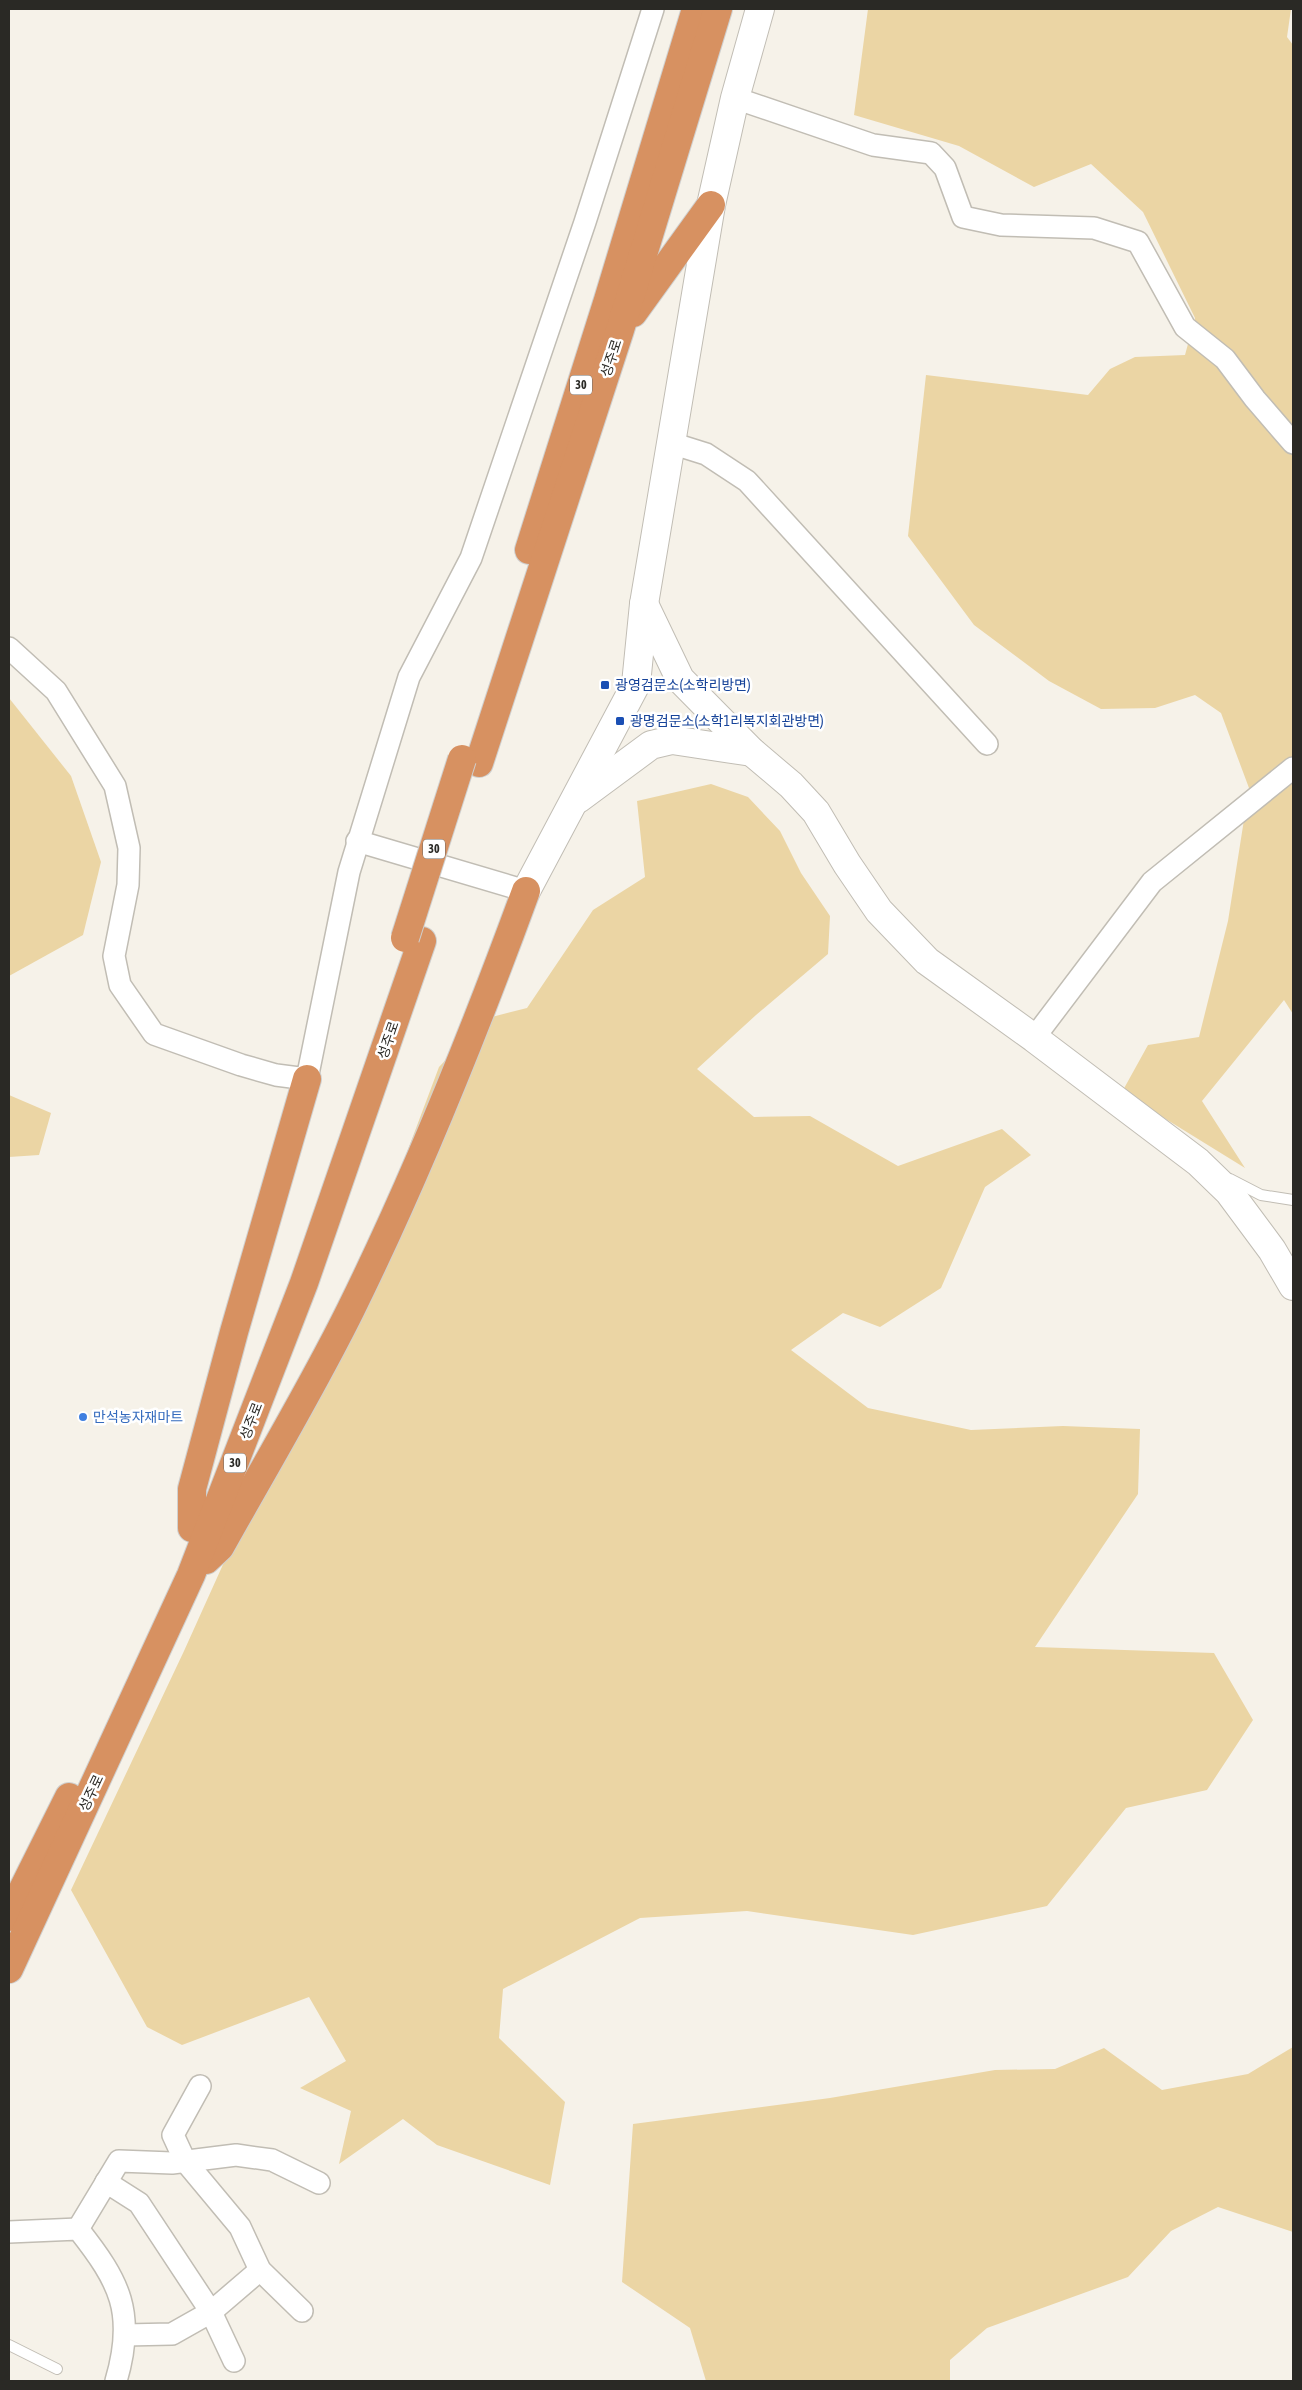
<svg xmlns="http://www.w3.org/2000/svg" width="1302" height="2390" font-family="'Asap Condensed','Noto Sans KR',sans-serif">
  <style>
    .green { fill: #ebd5a4 }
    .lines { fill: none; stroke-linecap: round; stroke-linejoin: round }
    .lane-casing { stroke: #c1bdb4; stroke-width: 12 }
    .street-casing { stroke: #c1bdb4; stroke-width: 24 }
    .secondary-casing { stroke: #c1bdb4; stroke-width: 30 }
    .highway-casing { stroke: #d0d0cf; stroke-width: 30 }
    .lane { stroke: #fff; stroke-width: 10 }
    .street { stroke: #fff; stroke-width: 21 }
    .secondary { stroke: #fff; stroke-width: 28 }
    .highway { stroke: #d79161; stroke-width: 28 }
    .highway-bridge-casing { stroke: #d0d0cf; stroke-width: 30; stroke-linecap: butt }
    .highway-bridge { stroke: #d79161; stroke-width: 28 }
    .transit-dot { fill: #1a4fb4; stroke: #fff; stroke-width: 2 }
    .shop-dot { fill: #3f7fe0; stroke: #fff; stroke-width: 2 }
    .labels { text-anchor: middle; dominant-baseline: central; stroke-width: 5; stroke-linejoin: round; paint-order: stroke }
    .shield { fill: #fff; stroke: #6a6966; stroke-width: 1 }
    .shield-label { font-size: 12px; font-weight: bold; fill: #2a2925 }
    .street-label { font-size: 14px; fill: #2a2925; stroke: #fff }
    .transit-label { font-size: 14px; fill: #164399; stroke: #fff; text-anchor: start }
    .shop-label { font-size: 14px; fill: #366cbe; stroke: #fff; text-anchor: start }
  </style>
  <rect width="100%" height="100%" fill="#f6f2e9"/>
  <g class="green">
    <polygon points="868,9 1291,9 1287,37 1293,45 1293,1014 1284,1000 1202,1101 1245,1168 1122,1092 1148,1045 1199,1037 1228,921 1249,788 1221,713 1195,695 1155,708 1101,709 1049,681 974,625 908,536 926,375 1088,395 1110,369 1135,357 1185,355 1195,318 1143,212 1091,164 1034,187 959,146 854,115"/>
    <polygon points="9,698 71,776 101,862 83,935 9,976"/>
    <polygon points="711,784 748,797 780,831 801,873 830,916 828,954 756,1015 697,1069 754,1117 810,1116 898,1166 1002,1129 1031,1155 985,1187 941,1288 880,1327 843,1313 791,1350 868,1408 971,1430 1063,1426 1140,1429 1138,1494 1035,1647 1214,1653 1253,1720 1207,1790 1126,1808 1047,1906 913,1935 747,1911 640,1918 503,1989 499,2038 565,2102 550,2185 437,2145 403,2119 339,2164 351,2111 300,2088 346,2061 309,1997 182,2045 147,2027 71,1890 184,1651 299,1396 371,1248 439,1067 484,1019 527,1008 593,910 645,877 637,801"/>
    <polygon points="9,1095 51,1113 39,1155 9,1157"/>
    <polygon points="1293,2047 1293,2232 1218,2207 1171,2231 1128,2277 987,2328 950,2360 950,2381 706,2381 690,2328 622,2282 633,2124 830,2098 995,2070 1055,2069 1104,2048 1162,2090 1248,2074"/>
  </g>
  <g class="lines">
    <g class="lane-casing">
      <g id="lane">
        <polyline points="1230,1179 1261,1195 1293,1200"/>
        <polyline points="9,2345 57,2369"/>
      </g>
    </g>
    <g class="street-casing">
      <g id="street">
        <polyline points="735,98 873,145 931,153 945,168 963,217 1001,225 1094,228 1138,242 1185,327 1225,359 1255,399 1293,443"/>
        <polyline points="671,443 706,454 747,481 987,744"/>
        <polyline points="9,648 56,691 115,786 129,848 128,885 114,956 120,985 154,1034 241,1065 276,1075 307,1079 349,872 409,677 471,558 585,222 653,9"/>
        <polyline points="357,841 526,891"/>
        <polyline points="1034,1038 1152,882 1293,768"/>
        <polyline points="200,2086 173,2135 185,2161 240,2227 260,2270 302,2311"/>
        <polyline points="106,2182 139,2203 211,2312 234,2361"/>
        <polyline points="78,2229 119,2161 172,2163 236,2155 272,2160 319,2183"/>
        <path d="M9,2232L78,2229C120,2282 136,2313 116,2381"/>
        <polyline points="125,2335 172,2334 211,2312 260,2270"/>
      </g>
    </g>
    <g class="secondary-casing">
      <g id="secondary">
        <polyline points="644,604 680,679 752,752 791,785 816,812 847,864 879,911 927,961 1034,1038 1198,1162 1229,1192 1272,1250 1293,1286"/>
        <polyline points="578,799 651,745 672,740 752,752"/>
        <polyline points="526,891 636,684 644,604 711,205 735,98 760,9"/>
      </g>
    </g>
    <g class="highway-casing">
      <g id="highway">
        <polyline points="633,313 711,205"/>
        <polyline points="529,550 608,300 696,9"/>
        <polyline points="479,763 620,330 718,9"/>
        <polyline points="192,1528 192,1489 234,1332 307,1079"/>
        <path d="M206,1560L220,1547C264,1468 311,1390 351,1309C418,1173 474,1033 526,891"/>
        <polyline points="9,1917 69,1797"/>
        <polyline points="9,1969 191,1575 304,1283 422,941"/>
      </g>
    </g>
    <use href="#lane" class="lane"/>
    <use href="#street" class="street"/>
    <use href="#secondary" class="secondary"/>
    <use href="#highway" class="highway"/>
    <g class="highway-bridge-casing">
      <polyline id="highway-bridge" points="405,938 462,759"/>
    </g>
    <use href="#highway-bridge" class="highway-bridge"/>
  </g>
  <g class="transit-dot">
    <rect x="600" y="680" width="10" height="10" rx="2.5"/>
    <rect x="615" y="716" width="10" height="10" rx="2.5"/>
  </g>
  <circle class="shop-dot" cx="83" cy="1417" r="5"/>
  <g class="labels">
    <g class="shield">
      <rect x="570" y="375.5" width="22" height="19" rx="4"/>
      <rect x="423" y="839.5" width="22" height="19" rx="4"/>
      <rect x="224" y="1453.5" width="22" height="19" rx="4"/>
    </g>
    <g class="shield-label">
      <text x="581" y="385">30</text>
      <text x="434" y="849">30</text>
      <text x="235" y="1463">30</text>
    </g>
    <g class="street-label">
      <text transform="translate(611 358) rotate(-72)">성주로</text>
      <text transform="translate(388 1040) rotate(-71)">성주로</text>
      <text transform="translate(251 1421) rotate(-69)">성주로</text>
      <text transform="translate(91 1793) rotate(-65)">성주로</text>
    </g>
    <g class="transit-label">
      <text x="615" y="685">광영검문소(소학리방면)</text>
      <text x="630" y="721">광명검문소(소학1리복지회관방면)</text>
    </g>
    <g class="shop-label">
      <text x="93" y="1417">만석농자재마트</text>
    </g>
  </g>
  <rect width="1302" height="2390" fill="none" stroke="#2a2925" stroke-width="20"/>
</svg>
